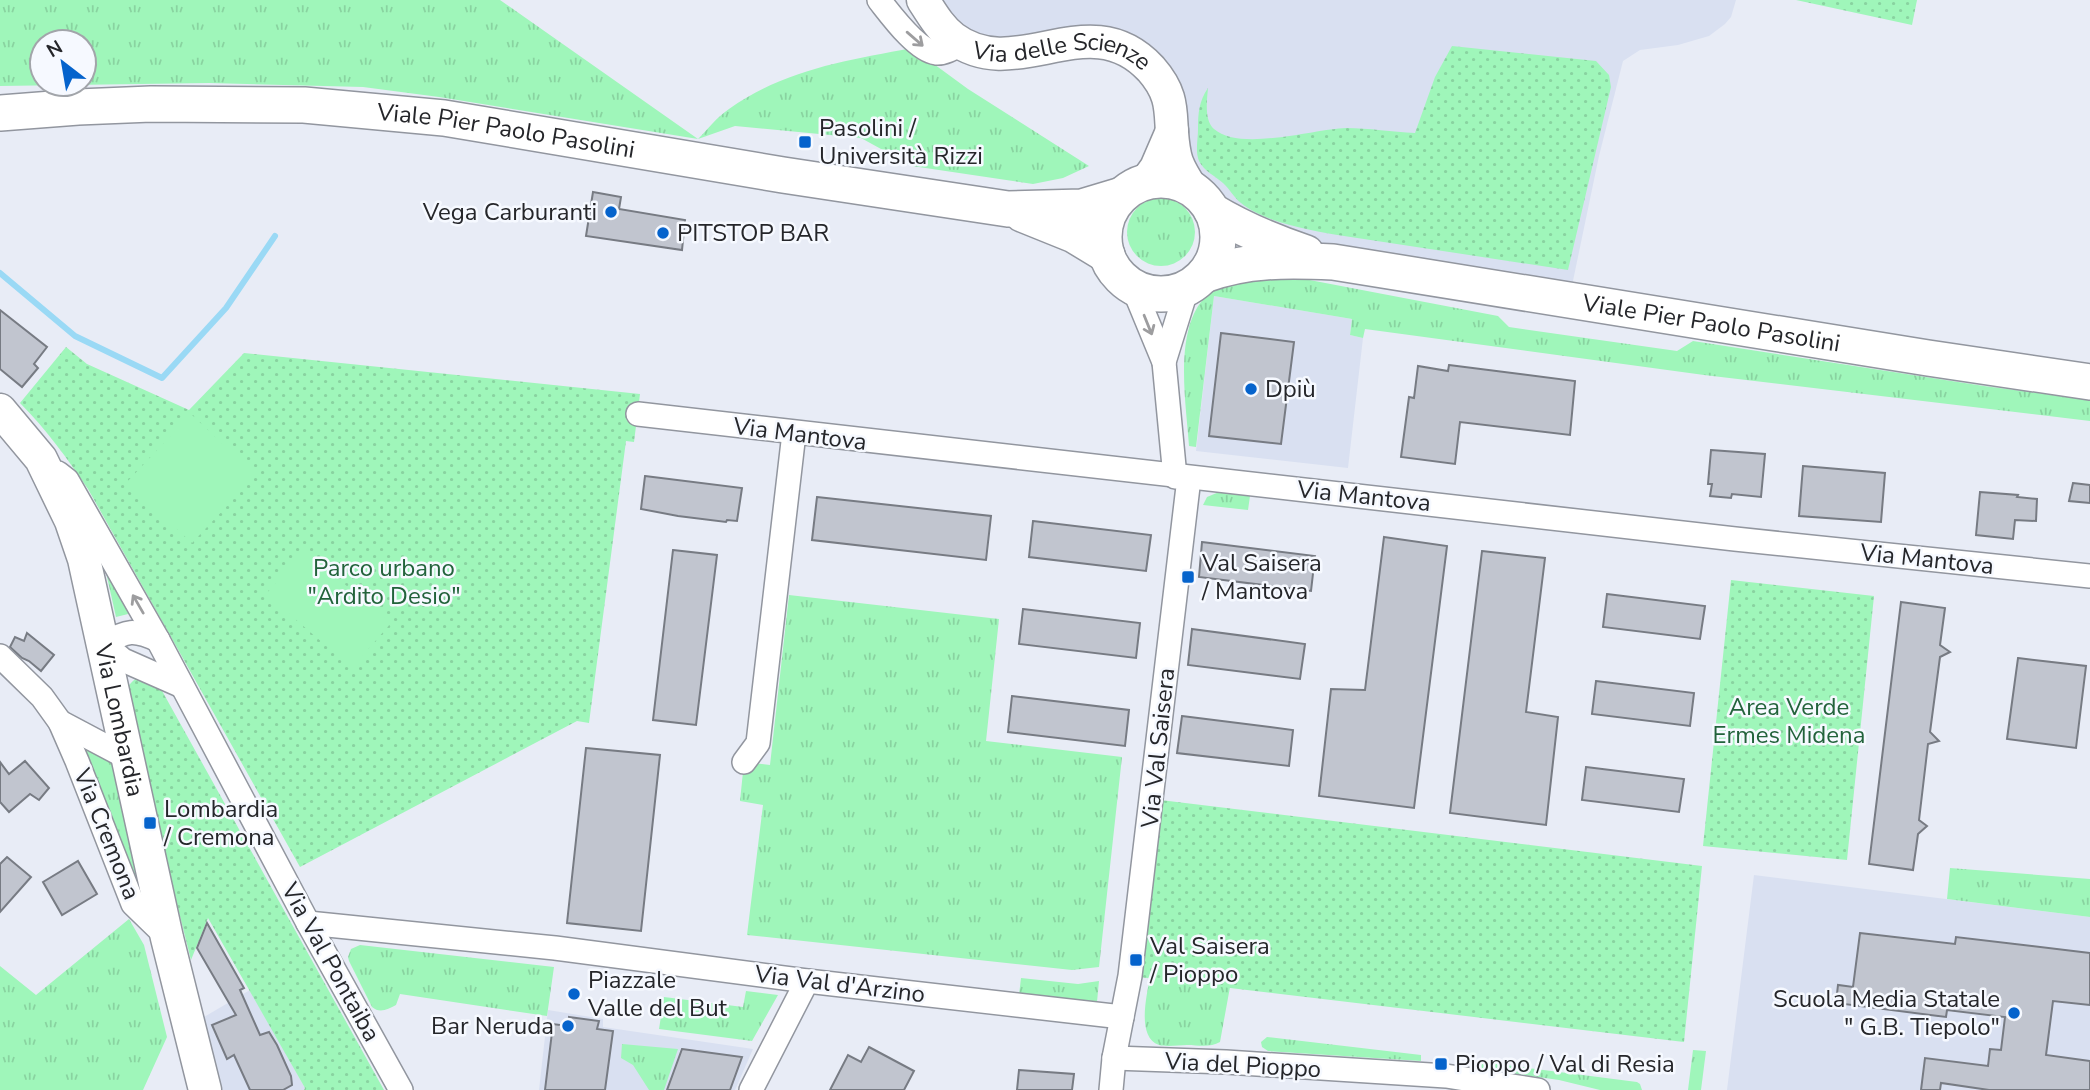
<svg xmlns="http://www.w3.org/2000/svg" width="2090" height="1090" font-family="'Nunito Sans',sans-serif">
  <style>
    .built { fill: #d9e0f1 }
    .grass { fill: url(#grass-tufts); fill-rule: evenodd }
    .park { fill: url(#park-dots) }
    .pitch { fill: #9ff6ba }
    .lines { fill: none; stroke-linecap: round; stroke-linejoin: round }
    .stream { stroke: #9ad9f5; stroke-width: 6 }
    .building { fill: #c1c5cf; stroke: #777b83; stroke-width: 2 }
    .street-casing { stroke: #92969f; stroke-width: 26 }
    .secondary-casing { stroke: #92969f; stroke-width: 35 }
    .primary-casing { stroke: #92969f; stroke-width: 38 }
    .street { stroke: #fff; stroke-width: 23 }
    .secondary { stroke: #fff; stroke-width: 32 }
    .primary { stroke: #fff; stroke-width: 35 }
    .oneway { stroke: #9d9d9f }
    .poi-dot { fill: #0563cc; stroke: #f6f9ff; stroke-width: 2.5 }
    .labels { text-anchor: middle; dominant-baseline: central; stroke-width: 5; stroke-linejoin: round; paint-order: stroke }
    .street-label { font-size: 24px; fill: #25262a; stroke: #f6f9ff }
    .poi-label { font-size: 24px; fill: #25262a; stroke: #f6f9ff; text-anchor: start }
    .park-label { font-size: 24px; fill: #22633b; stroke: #f6f9ff }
  </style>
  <defs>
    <pattern id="grass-tufts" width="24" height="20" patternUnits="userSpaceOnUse" patternTransform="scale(1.75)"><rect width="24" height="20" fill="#9ff6ba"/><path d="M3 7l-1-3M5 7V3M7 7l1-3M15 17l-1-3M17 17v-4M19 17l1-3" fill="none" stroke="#89d3a0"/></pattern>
    <pattern id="park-dots" width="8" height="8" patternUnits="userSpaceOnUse" patternTransform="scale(1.75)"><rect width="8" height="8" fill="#9ff6ba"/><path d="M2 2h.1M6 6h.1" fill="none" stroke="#89d3a0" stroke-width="1.8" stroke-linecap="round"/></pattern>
  </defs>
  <rect width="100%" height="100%" fill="#e8ecf6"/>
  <g class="built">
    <polygon points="923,0 1736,0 1731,17 1725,24 1709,36 1678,45 1640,50 1623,61 1599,156 1569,300 1333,262 1212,211 1140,60 1005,54"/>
    <polygon points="1214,296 1352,319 1350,335 1363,338 1348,468 1196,451"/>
    <polygon points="1754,875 2090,917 2090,1090 1727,1090"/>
    <polygon points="250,990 305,1088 304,1090 221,1090 204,1017"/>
    <polygon points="548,1010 603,1019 603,1027 753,1049 735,1090 539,1090"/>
  </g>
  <g class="grass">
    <path d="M0,0H500L698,139C708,129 717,117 729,109C786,69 845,61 912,48L968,89L1089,166L1063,178L1033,184L912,166L861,138L735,126L698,139L439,97L363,87L209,83L0,86ZM42,42H84V84H42Z"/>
    <circle cx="1161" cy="232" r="34"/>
    <path d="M1273,273L1498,316L1509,327L1677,351L1693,341L1984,386L2090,400V421L1704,375L1365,329L1363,338L1350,335L1352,319L1214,296L1196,447L1189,446C1186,398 1168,305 1226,283C1240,277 1258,276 1273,273Z"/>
    <polygon points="1219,492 1250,496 1248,510 1203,505 1207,497"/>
    <polygon points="101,550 137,615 128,614 116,617"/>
    <polygon points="789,595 999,619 986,741 1122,757 1099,967 1072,970 747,935 763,805 740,801 744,762 770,765"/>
    <polygon points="81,745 111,761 142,897"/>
    <polygon points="1950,868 2090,879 2090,917 1947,899"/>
    <polygon points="129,919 144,945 167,1037 143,1090 0,1090 0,966 36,995"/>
    <path d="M360,945L554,967L547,1016L400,994L396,1005C388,1009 380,1014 372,1007L349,961L348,957L351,949Z"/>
    <path d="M1150,977L1230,987L1220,1042C1210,1048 1198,1045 1187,1045C1179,1045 1167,1047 1159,1045C1136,1037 1147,995 1150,977Z"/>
    <polygon points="1021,978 1078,984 1099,981 1097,1002 1019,995"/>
    <polygon points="746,991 778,995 752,1041 659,1029 664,997 743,1007"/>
    <polygon points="1267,1037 1421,1055 1421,1061 1268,1051 1262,1047 1261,1042"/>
    <polygon points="622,1044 678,1049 664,1090 649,1090 633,1065 621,1058"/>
    <polygon points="1693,1050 1706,1051 1701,1090 1688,1090"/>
    <polygon points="1482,1062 1637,1082 1640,1084 1642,1090 1600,1090 1559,1080 1481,1069"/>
  </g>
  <g class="park">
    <polygon points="1796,0 1917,0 1912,25"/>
    <path d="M1452,46L1596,61L1609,75L1611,87L1568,270L1344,236C1314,231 1265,223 1241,203C1234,198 1230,189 1223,183C1215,176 1204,171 1199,161C1195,151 1198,140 1198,129C1198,113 1199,101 1208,88C1207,100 1204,120 1214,129C1240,152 1314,129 1346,128C1369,128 1392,132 1415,133L1435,77Z"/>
    <path d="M66,347L87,364L189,410L244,353L640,394L634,442L626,441L589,723L577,721L300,867L88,489C67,458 46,429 20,403Z"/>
    <polygon points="1731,580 1874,596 1847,860 1703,846"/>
    <path d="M137,678L161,689L384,1090H304L305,1088L208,918L191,960L127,705C126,692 125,686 137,678Z"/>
    <polygon points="1152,799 1702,866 1684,1042 1130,976"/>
  </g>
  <g class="pitch">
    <polygon points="191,414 256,475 192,543 126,483"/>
    <polygon points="304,550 391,623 352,668 266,594"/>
  </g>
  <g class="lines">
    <polyline class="stream" points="0,273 75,336 162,378 226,308 275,236"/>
  </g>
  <g class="building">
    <polygon points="593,192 621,197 619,209 685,220 682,250 586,236"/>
    <polygon points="0,310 47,347 34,364 38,368 22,387 0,369"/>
    <polygon points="1221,333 1294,342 1281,444 1209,436"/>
    <polygon points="1449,365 1575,381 1570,435 1460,422 1455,464 1401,457 1409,397 1414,398 1418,366 1448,371"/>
    <polygon points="1711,450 1765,454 1761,497 1732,494 1731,498 1710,496 1712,484 1708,484"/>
    <polygon points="1803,466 1885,473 1881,522 1799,516"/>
    <polygon points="645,476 742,488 737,521 727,520 726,522 678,516 641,509"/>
    <polygon points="2073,483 2090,485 2090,503 2069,501"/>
    <polygon points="1980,492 2018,495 2017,497 2037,499 2036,521 2015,520 2013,539 1976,535"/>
    <polygon points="817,497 991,516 986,560 812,540"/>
    <polygon points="1033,521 1151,535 1146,571 1029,557"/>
    <polygon points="1384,537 1447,546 1414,808 1319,796 1331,689 1365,690"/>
    <polygon points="1202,542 1315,556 1311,591 1199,577"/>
    <polygon points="673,550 717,555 696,725 653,720"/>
    <polygon points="1482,551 1545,558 1526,712 1558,717 1546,825 1450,813"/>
    <polygon points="1607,594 1705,606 1700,639 1603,627"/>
    <polygon points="1901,602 1945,608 1940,645 1950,652 1940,657 1930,732 1939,741 1928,744 1919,820 1927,826 1918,834 1913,870 1869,864"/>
    <polygon points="1023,609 1140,623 1136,658 1019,644"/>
    <polygon points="1192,629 1305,644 1300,679 1188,665"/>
    <polygon points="27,633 54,655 41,671 29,661 22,658 10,647 15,637 24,641"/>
    <polygon points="2018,658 2086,666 2076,748 2007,739"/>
    <polygon points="1596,681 1694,693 1690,726 1592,714"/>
    <polygon points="1012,696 1129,710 1125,746 1008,732"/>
    <polygon points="1182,716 1293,730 1289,766 1177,753"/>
    <polygon points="586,748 660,755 641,931 567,923"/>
    <polygon points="25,761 49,788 39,800 30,794 9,812 0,802 0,762 9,774"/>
    <polygon points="1586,767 1684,779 1679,812 1582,800"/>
    <polygon points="7,857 31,877 0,912 0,864"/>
    <polygon points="78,861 97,894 62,915 43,882"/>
    <polygon points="207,923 244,988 240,990 260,1035 269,1032 277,1045 291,1076 292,1085 283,1090 250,1090 234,1055 227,1059 212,1025 236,1015 197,948"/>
    <polygon points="1860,933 1955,944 1956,937 2090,953 2090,1005 2053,1001 2046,1055 2090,1061 2090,1090 1989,1090 1941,1083 1940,1090 1921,1090 1925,1058 1988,1066 1990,1049 2001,1050 2005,1017 1947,1010 1946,1017 1836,1003 1838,985 1853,987"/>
    <polygon points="569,1017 599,1021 597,1029 613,1031 605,1090 545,1090 553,1024 568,1026"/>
    <polygon points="869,1047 914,1071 904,1090 830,1090 848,1055 861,1062"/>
    <polygon points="682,1049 742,1057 730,1090 667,1090"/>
    <polygon points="1019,1070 1074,1074 1072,1090 1017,1090"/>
  </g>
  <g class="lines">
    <g class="street-casing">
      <g id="street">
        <path d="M879,0C891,15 916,50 936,53C945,54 955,47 962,43"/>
        <polyline points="1133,287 1164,362 1175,477"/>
        <polyline points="1164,362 1187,288"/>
        <polyline points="638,414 1735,539 2090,576"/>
        <polyline points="58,473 67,480 158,640 308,923 401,1090"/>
        <path d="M158,640C134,629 127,630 104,644L123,660L182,686"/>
        <polyline points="0,656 42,697 60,722 77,761 133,904 167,937"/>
        <polyline points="60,722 128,758"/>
        <polyline points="744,762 758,743 794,433"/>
        <polyline points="308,923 555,948 807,981 1122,1017"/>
        <polyline points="1114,1058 1226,1062 1446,1076 1538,1090"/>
        <polyline points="751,1090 807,981"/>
        <polyline points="1111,1090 1114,1058 1130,976 1189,478"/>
      </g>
    </g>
    <g class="secondary-casing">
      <g id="secondary">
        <path id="s1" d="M923,0C932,14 940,28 953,38C1017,86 1089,2 1151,69C1179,101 1167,118 1175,155C1177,167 1185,178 1191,188"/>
        <polyline points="1146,182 1156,168 1172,131"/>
        <path id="s2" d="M0,410L41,459L71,521L84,559L167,938L205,1090"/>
      </g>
    </g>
    <g class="primary-casing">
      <g id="primary">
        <path id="s3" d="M0,113L78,107L151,104L304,105L444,118L783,175L1008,209L1082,207L1122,195"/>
        <circle cx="1161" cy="237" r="57"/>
        <path d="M1212,211C1242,229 1273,242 1306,253"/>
        <polyline points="1022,214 1074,235 1107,255"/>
        <path id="s4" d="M1204,275C1246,259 1289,260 1333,262L1928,358L2090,382"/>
      </g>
    </g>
    <use href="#street" class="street"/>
    <use href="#secondary" class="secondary"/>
    <use href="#primary" class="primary"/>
  </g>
  <defs><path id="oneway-shaft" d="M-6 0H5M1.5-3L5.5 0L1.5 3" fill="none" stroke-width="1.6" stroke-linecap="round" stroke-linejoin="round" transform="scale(1.75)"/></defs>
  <g class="oneway">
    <use href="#oneway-shaft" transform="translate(915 39) rotate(41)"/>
    <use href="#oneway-shaft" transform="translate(1148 325) rotate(68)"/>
    <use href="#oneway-shaft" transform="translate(138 604) rotate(-120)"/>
  </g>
  <g class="poi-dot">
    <rect x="798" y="135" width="14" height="14" rx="3.5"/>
    <circle cx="611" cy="212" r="7"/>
    <circle cx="663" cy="233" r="7"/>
    <circle cx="1251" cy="389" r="7"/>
    <rect x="1181" y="570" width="14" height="14" rx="3.5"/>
    <rect x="143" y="816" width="14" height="14" rx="3.5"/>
    <rect x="1129" y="953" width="14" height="14" rx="3.5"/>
    <circle cx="574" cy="994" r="7"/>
    <circle cx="2014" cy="1013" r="7"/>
    <circle cx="568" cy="1026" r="7"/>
    <rect x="1434" y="1057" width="14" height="14" rx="3.5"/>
  </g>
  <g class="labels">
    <g class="street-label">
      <text stroke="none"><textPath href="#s1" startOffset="163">Via delle Scienze</textPath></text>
      <text stroke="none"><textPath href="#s3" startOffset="508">Viale Pier Paolo Pasolini</textPath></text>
      <text stroke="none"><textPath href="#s4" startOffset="514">Viale Pier Paolo Pasolini</textPath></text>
      <text transform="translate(800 434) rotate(7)">Via Mantova</text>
      <text transform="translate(1364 496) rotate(6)">Via Mantova</text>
      <text transform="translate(1927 559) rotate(6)">Via Mantova</text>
      <text stroke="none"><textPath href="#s2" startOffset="338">Via Lombardia</textPath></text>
      <text transform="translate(1158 748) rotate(-84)">Via Val Saisera</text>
      <text transform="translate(107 834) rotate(68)">Via Cremona</text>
      <text transform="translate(331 962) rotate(61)">Via Val Pontaiba</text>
      <text transform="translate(840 984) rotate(7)">Via Val d'Arzino</text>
      <text transform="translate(1243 1065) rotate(3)">Via del Pioppo</text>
    </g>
    <g class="poi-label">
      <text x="819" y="128">Pasolini /<tspan x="819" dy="28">Università Rizzi</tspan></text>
      <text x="597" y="212" text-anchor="end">Vega Carburanti</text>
      <text x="677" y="233">PITSTOP BAR</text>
      <text x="1265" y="389">Dpiù</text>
      <text x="1202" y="563">Val Saisera<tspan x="1202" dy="28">/ Mantova</tspan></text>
      <text x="164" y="809">Lombardia<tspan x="164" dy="28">/ Cremona</tspan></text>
      <text x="1150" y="946">Val Saisera<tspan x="1150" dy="28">/ Pioppo</tspan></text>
      <text x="588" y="980">Piazzale<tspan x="588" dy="28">Valle del But</tspan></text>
      <text x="2000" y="999" text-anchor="end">Scuola Media Statale<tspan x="2000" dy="28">" G.B. Tiepolo"</tspan></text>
      <text x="554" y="1026" text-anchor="end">Bar Neruda</text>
      <text x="1455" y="1064">Pioppo / Val di Resia</text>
    </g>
    <g class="park-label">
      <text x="384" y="568">Parco urbano<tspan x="384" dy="28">"Ardito Desio"</tspan></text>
      <text x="1789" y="707">Area Verde<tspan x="1789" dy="28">Ermes Midena</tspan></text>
    </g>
  </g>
  <g transform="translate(63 63) rotate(329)"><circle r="33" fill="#f6f9ff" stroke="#a2a5aa" stroke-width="2"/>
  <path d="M0-5L12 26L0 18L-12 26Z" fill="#0563cc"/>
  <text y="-10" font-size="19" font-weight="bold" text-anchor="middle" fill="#25262a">N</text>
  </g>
</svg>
